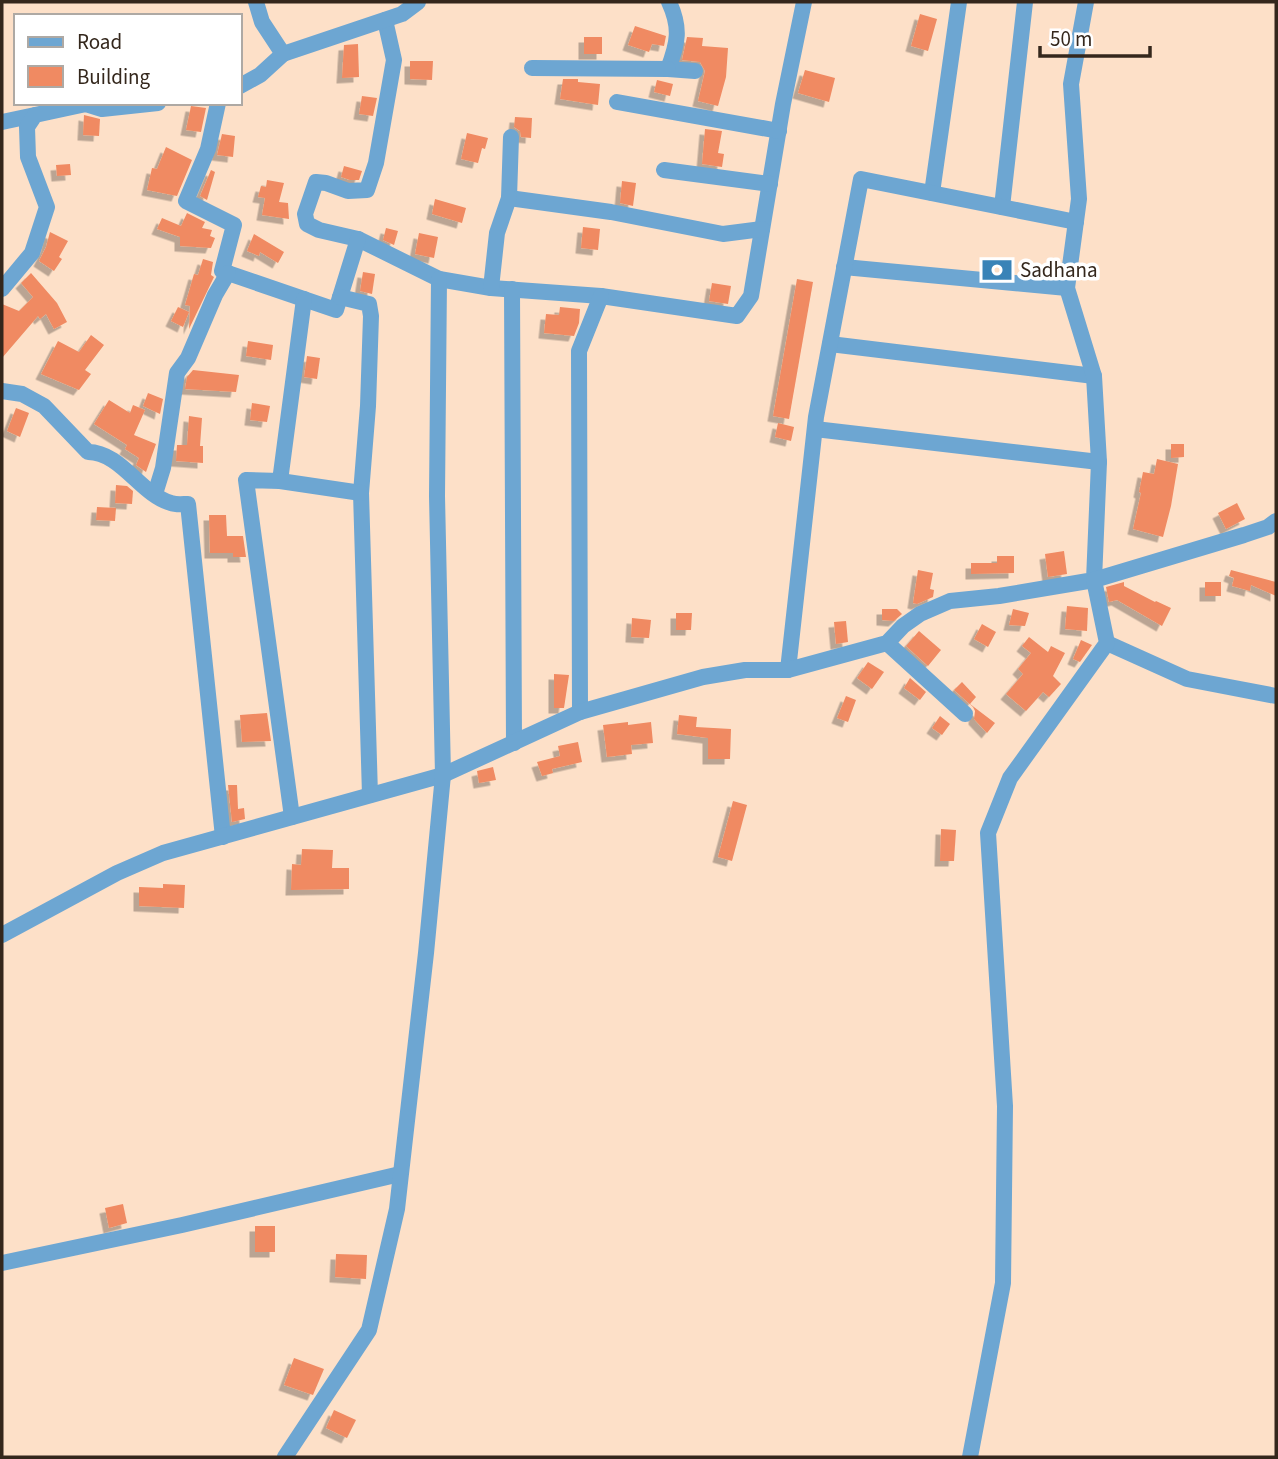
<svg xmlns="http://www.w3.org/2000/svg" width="1278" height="1459" font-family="'Source Sans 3',sans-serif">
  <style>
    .building { fill: #f08a62; filter: url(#shadow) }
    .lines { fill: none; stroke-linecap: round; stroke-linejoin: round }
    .minor { stroke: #6da6d2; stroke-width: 16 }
    .labels { text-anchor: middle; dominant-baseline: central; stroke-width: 7; stroke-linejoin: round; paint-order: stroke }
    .poi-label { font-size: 21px; fill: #34271c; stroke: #fff; text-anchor: start }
  </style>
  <defs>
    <filter id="shadow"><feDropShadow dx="-5.5" dy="5.5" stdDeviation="0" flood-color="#0004"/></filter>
  </defs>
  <rect width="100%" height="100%" fill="#fde0c8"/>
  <g class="building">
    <polygon points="920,14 937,19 928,51 911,46"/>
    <polygon points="635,26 666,36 664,46 652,44 649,52 628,45"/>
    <rect x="584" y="37" width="18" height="17"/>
    <polygon points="687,37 703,38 702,46 728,48 726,77 718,106 698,101 705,71 700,62 682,60"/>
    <polygon points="358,44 359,77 342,78 344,45"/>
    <polygon points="410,61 433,61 432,80 410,79"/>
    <polygon points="805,70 835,78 829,102 798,93"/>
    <polygon points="563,79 578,79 578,82 600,84 598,105 560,99"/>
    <polygon points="657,80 673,84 670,96 654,92"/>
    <polygon points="362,96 377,98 373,116 359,114"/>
    <polygon points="191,106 206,108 201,132 186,130"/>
    <polygon points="84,115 100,119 99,136 83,135"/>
    <polygon points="515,117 532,118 531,138 521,137 520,131 514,127"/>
    <polygon points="705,129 722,131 718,153 724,154 722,167 702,164"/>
    <polygon points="467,133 488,138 485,149 482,148 478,163 461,159"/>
    <polygon points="222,134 235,136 233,157 217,155"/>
    <polygon points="166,147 192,160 177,196 147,190 152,168 157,169"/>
    <polygon points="70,164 71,175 57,176 56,165"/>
    <polygon points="344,166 362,171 359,180 350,180 341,177"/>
    <polygon points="211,170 215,172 207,200 200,196"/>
    <polygon points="267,180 284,183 279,202 288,203 289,219 262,215 265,198 258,197 261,186 266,187"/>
    <polygon points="622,181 636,183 633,206 620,203"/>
    <polygon points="435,199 466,208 462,223 432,214"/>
    <polygon points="187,213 205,222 202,228 212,230 210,236 215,238 211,248 180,246 180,237 157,229 162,218 181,226"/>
    <polygon points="583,227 600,229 598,250 581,248"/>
    <polygon points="386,228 398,231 394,245 383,240"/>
    <polygon points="50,232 68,241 59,257 62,259 54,271 39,261 46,247"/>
    <polygon points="419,233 438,237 434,258 415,254"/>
    <polygon points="254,234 284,252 278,263 260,252 259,256 247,251"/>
    <polygon points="203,259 213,262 211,275 214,277 189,329 190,306 185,305 194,274 198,275"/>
    <polygon points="363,272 375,274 372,294 360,291"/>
    <polygon points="31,273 57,303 67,322 54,329 46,314 40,319 38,316 2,358 2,304 19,311 33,297 21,283"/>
    <polygon points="797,279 813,282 789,419 773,416"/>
    <polygon points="712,283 731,286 728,304 709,301"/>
    <polygon points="178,307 189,312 183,327 171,321"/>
    <polygon points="560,307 580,309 579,323 574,336 544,333 546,314 559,315"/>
    <polygon points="91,335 104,345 85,370 91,374 79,390 41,374 58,341 79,352"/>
    <polygon points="248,341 273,345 271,360 246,356"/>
    <polygon points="307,356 320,358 317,379 304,377"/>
    <polygon points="193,370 239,375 236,392 185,389 187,377"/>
    <polygon points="148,393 163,399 160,414 143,406"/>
    <polygon points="109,400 130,413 133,405 145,410 134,435 156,444 146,472 136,465 139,458 125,449 127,445 94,424"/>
    <polygon points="252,403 270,406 267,422 250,420"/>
    <polygon points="16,408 29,413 20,437 7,431"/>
    <polygon points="189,416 202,418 200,446 203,446 203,463 176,461 177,445 187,445"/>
    <polygon points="778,423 794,427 791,441 775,437"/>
    <polygon points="1171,444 1184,444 1184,457 1171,458"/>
    <polygon points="1157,459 1178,464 1171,506 1163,537 1133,529 1141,493 1139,492 1143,472 1154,474"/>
    <polygon points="116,485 127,486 133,491 132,504 115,503"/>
    <polygon points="1237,503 1245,519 1226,529 1218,513"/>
    <polygon points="97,507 116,508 115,521 96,520"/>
    <polygon points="209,515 226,515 227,536 243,536 246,557 233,557 233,553 210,553"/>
    <polygon points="1064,551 1067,574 1048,577 1045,554"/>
    <polygon points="997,556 1014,556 1014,573 971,574 971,563 997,563"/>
    <polygon points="918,570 933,573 930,589 934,590 933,597 917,604 913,603"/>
    <polygon points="1231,570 1276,582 1276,596 1251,585 1250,591 1232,586 1234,578 1229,576"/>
    <polygon points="1124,582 1124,586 1155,602 1156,601 1171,608 1162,626 1117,600 1109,602 1106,587"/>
    <rect x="1205" y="582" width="16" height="14"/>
    <polygon points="1067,606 1088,608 1087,631 1065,629"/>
    <polygon points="882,609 897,609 902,614 894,621 882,620"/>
    <polygon points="1013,609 1029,613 1025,626 1009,625"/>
    <polygon points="676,613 692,613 691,630 676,630"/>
    <polygon points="632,618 651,620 649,638 631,637"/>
    <polygon points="846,621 848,642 836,644 834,622"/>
    <polygon points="982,624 996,632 988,647 974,639"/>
    <polygon points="919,631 941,650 928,666 906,646"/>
    <polygon points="1029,637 1048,652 1051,646 1065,653 1053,676 1061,684 1049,697 1043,692 1026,711 1006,694 1023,674 1018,669 1031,653 1022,646"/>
    <polygon points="1081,640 1092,645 1080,662 1073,659"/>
    <polygon points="868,662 884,672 872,689 857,678"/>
    <polygon points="554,674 569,675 564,708 554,708"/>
    <polygon points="910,678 926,692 920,700 904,688"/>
    <polygon points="962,682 976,697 970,704 995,723 987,733 974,719 975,711 973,707 954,690"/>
    <polygon points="846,696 856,700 848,722 837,718"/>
    <polygon points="267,713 271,741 242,742 240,715"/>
    <polygon points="679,715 697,717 696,727 731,729 730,759 708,759 708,738 677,734"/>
    <polygon points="940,716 950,724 942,735 932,728"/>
    <polygon points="628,722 628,725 651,722 653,743 631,745 632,754 607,757 603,725"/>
    <polygon points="578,742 582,762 552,769 553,773 542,776 537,762 560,756 558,746"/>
    <polygon points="493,767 496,780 479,783 477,771"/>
    <polygon points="228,785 237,785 238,809 244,808 245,819 232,822"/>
    <polygon points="733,801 747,805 732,861 718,857"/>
    <polygon points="941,829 956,830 954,861 940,861"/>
    <polygon points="302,849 333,850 332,868 349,868 349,889 291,890 292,864 301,865"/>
    <polygon points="163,884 185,885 184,908 139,906 139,887 163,888"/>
    <polygon points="123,1204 127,1223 109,1228 105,1208"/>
    <rect x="255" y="1226" width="20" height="26"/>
    <polygon points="336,1254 367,1255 366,1279 335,1277"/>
    <polygon points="294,1358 324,1369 313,1395 284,1385"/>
    <polygon points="334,1410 356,1420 347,1438 326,1428"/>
  </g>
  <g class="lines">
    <g class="minor">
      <path d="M669,2C681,28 678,43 668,69L695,71"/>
      <polyline points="385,20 394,60 376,163 367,190 348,191 326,183 316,182 305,214 307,224 319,230 358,239 439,279 491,288 601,296 737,316 751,296 783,104 804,2"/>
      <polyline points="283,54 402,14 418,2"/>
      <polyline points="532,68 668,69"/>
      <polyline points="240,86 260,75 283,54 262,22 256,2"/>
      <polyline points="617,102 779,131"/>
      <polyline points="218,103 208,149 186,201 234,225 222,271 336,310 358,239"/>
      <polyline points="2,122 35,115"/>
      <polyline points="511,137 509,198 611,212 723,234 762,229"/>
      <polyline points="664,170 770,184"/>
      <polyline points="932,193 959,2"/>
      <polyline points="1002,207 1025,2"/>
      <polyline points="844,267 1067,288"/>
      <polyline points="491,288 497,233 509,198"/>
      <polyline points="2,289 32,253 47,207 28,157 27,127 35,115 86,104 102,109 158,103"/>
      <polyline points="512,289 514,743"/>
      <polyline points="340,297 369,304 371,316 368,406 361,493 370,795"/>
      <polyline points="830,344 1094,376"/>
      <path d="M2,391L22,394L44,406L88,452C121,452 141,495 171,503C176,505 183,504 188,504L223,837"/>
      <polyline points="815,429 1099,462"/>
      <polyline points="280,481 304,299"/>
      <polyline points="155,494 163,468 177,373 188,358 215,295 228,273"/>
      <polyline points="887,643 965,714"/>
      <polyline points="1107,643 1187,679 1276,696"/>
      <polyline points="788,670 816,417 861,179 1076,222"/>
      <polyline points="580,712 579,351 601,296"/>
      <polyline points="292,817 246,480 280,481 361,493"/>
      <polyline points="2,935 117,873 163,853 443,775 580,712 703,677 745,670 788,670 887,643 903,626 920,614 950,601 999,596 1094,580 1099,462 1094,376 1067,288 1079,199 1071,84 1086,2"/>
      <polyline points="2,1263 182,1225 400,1174"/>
      <polyline points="285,1457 369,1330 397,1209 426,953 443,775 437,496 439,279"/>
      <polyline points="970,1457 1003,1283 1005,1106 988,833 1010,778 1107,643 1094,580 1244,535 1268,527 1276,521"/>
    </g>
  </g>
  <defs>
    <g id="bank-bare" transform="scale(2.415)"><path d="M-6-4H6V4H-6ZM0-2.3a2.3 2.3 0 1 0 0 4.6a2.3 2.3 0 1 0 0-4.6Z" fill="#3983b7" stroke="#fff" stroke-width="2.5" paint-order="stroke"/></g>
  </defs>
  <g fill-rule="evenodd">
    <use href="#bank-bare" x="997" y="270"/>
  </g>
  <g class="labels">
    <g class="poi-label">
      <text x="1020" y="270">Sadhana</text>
    </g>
  </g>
  <rect width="1278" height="1459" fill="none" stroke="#34271c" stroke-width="7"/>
  <rect x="14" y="14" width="228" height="91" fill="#ffffff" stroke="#aea9a4" stroke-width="2"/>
  <rect x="28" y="37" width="35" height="10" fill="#6da6d2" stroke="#aea9a4" stroke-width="2"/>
  <text x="77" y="49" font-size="21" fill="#34271c">Road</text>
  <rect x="28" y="66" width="35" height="21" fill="#f08a62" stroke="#aea9a4" stroke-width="2"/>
  <text x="77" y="84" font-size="21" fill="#34271c">Building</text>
  <path d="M1040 46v10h110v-10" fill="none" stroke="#34271c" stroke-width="3.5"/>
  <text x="1050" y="46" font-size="21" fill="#34271c" stroke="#ffffff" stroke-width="5" paint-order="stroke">50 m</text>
</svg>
